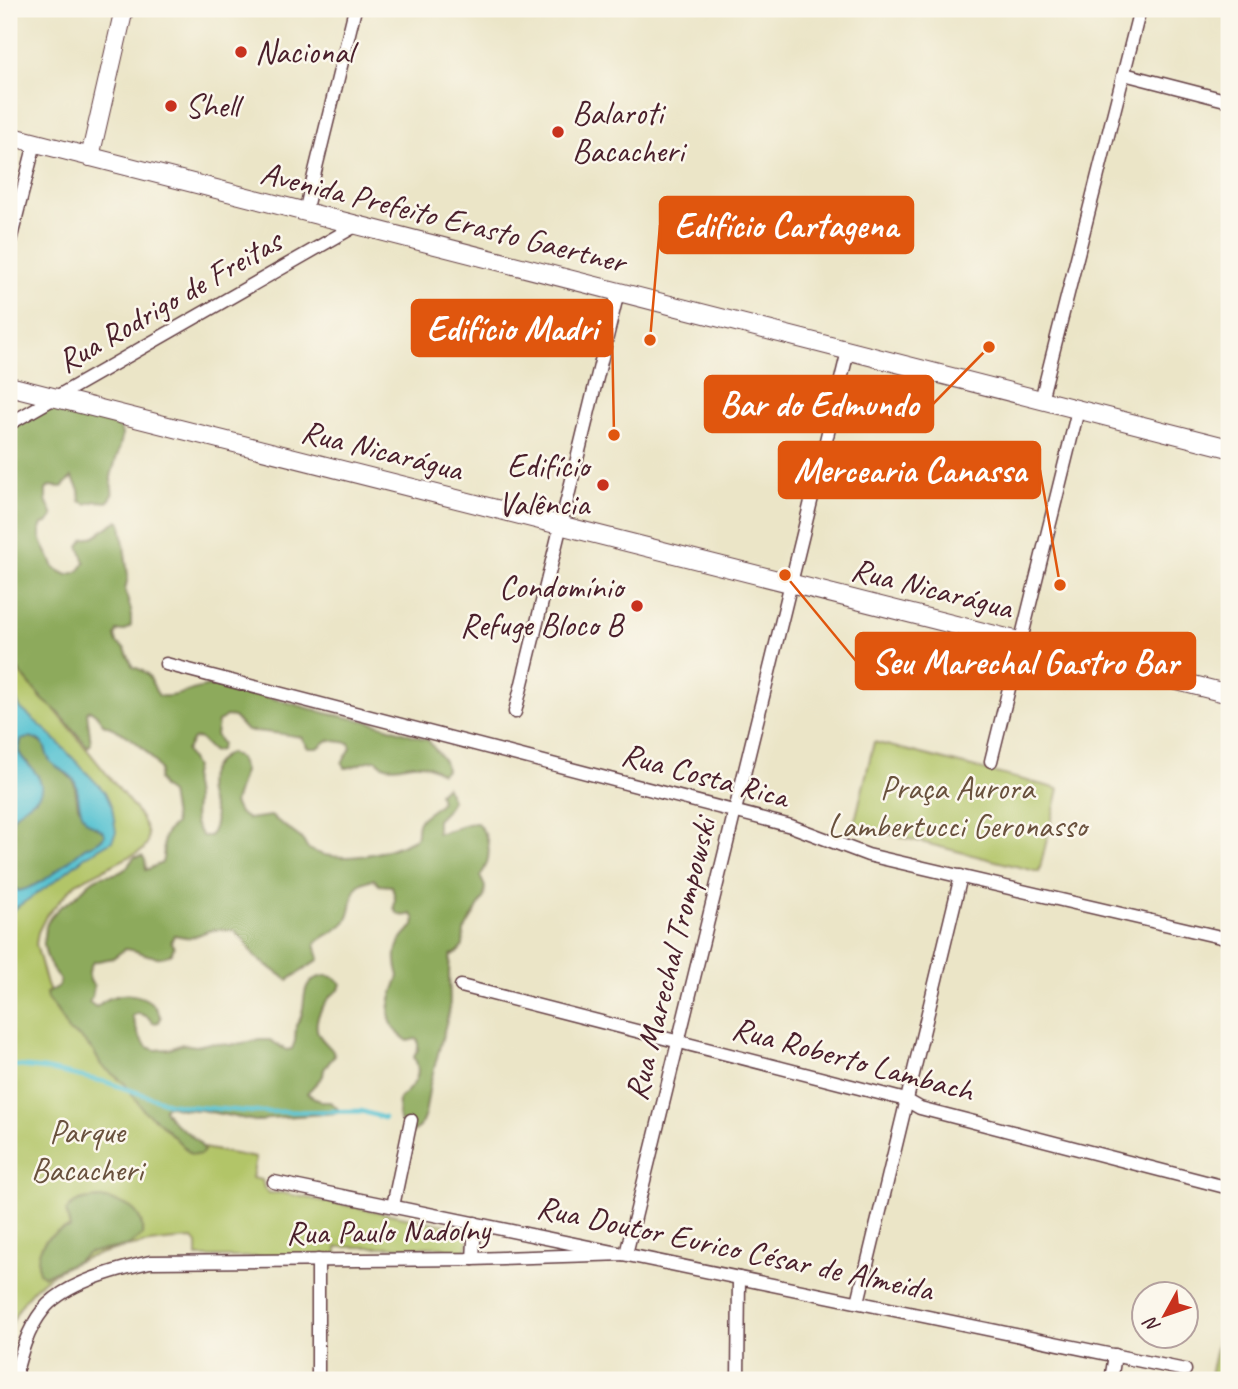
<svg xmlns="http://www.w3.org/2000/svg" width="1238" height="1389" font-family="Caveat,sans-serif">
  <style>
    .green { fill: #b2c568; stroke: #7e724a; stroke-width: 2 }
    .forest { fill: #8daa5c; stroke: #6c6444; stroke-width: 2 }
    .water { fill: #56c2d1; stroke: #50707e; stroke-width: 2 }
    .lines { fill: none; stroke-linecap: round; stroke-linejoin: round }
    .stream { stroke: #56c2d1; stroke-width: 4.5 }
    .street-casing { stroke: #623d42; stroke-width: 15 }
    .secondary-casing { stroke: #623d42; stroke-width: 20 }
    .street { stroke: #fff; stroke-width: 12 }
    .secondary { stroke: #fff; stroke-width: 18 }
    .poi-dot { fill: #c8321e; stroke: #fbf7ec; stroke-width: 2.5 }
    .labels { text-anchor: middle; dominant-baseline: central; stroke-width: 5; stroke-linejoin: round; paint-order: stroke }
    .poi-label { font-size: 33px; fill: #4a1f2b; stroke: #fbf7ec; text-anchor: start }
    .street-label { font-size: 33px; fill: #4a1f2b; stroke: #fbf7ec }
    .park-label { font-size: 33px; fill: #69513d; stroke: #fbf7ec }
    .leader { fill: none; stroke: #e0560e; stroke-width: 2.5 }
    .callout-dot { fill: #e0560e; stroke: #fbf7ec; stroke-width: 2.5 }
    .callout { fill: #e0560e; stroke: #e0560e; stroke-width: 2.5 }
    .callout-label { font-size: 35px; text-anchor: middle; font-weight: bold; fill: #fff }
  </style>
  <rect width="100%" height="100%" fill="#fbf7ec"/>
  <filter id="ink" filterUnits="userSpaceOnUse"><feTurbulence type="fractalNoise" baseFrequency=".0143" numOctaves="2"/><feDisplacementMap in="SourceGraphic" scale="14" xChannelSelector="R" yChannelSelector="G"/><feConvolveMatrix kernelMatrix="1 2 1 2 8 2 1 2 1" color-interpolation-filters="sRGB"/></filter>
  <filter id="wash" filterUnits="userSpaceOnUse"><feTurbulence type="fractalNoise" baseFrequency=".00686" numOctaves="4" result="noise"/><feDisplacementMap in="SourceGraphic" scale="28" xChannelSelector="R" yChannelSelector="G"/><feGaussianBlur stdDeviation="1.57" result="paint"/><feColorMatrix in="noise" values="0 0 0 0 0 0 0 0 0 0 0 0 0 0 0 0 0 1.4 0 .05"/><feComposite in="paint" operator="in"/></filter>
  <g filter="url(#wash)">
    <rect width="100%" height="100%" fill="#ebe5c7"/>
    <g class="green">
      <path d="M9,639L34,684L135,809C144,823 154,835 143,850L76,883L46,916L38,932L36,944L47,985L50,992L162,1116L198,1147L256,1158L252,1178L262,1180L264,1188L269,1193H282L456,1227L462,1231L469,1241C467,1255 457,1255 445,1256L444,1247H337V1257H197V1244L193,1239C146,1241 69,1253 34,1289C23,1300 14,1316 9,1331Z"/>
      <polygon points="874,742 1059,789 1039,872 854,825"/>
      <polygon points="1229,1289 1229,1380 1209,1380"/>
    </g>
    <g class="forest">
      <path d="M47,405L63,406C73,426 101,413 117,426C121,429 121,430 122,435C122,444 113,467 111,477C110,488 117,494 107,502L97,501L86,504L80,501L79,490L72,477L62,487L49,486L46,490V500L53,516L47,523L42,524C35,541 49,552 54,568L67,575L78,572L85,562L79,546L84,539C99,538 105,526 118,521L121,523L128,576L125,591L131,610V626L124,631H117L115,636L117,643L125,649L133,667C155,673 148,681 159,696C176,698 188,690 204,687C220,683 235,693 250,692L326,713L371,722L428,740L444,761L446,770L441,773C435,769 427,764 420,764C404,762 389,774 377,760C365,759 358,767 345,768L342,763L351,748L349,743L328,740L318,748H308L301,737C283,734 266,731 247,731L234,717L226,716L218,722L216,735L222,744L220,750L213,752L199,738L193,739L186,751L195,767C189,785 196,788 195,803C194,819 192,821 202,836H210C222,815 211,811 208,794C204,776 215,760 229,753L239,758L244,771L234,803L239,813L248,819L271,816L302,839L307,848C337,866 387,854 416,838C418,832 416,826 419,821C425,813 435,810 441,802L439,793L446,786L452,800L446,811L437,820V833C451,833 462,822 477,823C491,837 493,859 480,876L485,887L484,897L464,931L463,946L457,953L451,955C446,974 452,993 449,1012L430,1084L425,1115L420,1127L413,1132L405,1130L398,1116L399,1099C413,1086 424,1076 414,1057L418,1049V1040L415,1039L408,1041C379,1022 390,1002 399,976C392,954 396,940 414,926L415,918L411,914C403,917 399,916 394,909L395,898L392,886L379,885L374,879C343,885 358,903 346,921C338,932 324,934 315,944L319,959C314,964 295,975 288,980L254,956L245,941L235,931L222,929L208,931L190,938L174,935L171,942L174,947L171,954C155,963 142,950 125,949L113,958L93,962C88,970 87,979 94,986L92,997L89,1002L96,1007C117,989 150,989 161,1018L159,1022L153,1023L148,1017L138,1013L132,1016L139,1036L147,1047L155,1050L170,1049L182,1044L196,1046L210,1043L231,1045L260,1040H270L286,1050L292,1049L295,1041L296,1025C310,1011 296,982 320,977C329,975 334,976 341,983L339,990C327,997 312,1018 318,1033C322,1042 332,1047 335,1055L324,1069L323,1076L307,1093L321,1102H330L338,1109L337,1113L269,1118L262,1121H255L201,1110L182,1109L167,1105L164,1109C173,1129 198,1134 204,1151L200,1155L191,1154L158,1121L144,1111L125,1084L101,1065L94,1052L80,1037L68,1031L57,1011L47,999L46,993L59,986L60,980C44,960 35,931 56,911C61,905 68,903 74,898C82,892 89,880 99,877C107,873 116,877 125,869C129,866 130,861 135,857L142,856L145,860L146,870L162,863C168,843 155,841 175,824L170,793L162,787L158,779L160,770C147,747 127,733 103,724L98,716L90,710L87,712L91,744L88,747L59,713L43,700L21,674L9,652V516L11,514L9,506V428Z"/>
      <path d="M25,737H31L44,745L48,757L74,781L78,806L95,827L104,831L105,835C99,845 90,843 82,850C63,866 44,885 19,891L12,886L9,881L12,864L9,855V834L13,817L25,805L36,799L38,776L19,752L21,740Z"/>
      <path d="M101,1198C123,1202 145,1208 142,1236L128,1246L88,1253L77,1261L44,1276L39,1273C34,1249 46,1232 70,1228L66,1211C75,1199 87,1199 101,1198Z"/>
    </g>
    <path class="water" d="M9,680L20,708L49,733L105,792L112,807L116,832L112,841L86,856L51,884L17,907L11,913L9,920V855C9,857 12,864 12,866C12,878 5,884 19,891C44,885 63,865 82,850C90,843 99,845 105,835C101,826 91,827 85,819C77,807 80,795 75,782C70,771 57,770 50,761C42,748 51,745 31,737L21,740L19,752C24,764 39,771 41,785C44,801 19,805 13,818C11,823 10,829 9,834Z"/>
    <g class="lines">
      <polyline class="stream" points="9,1065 45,1069 106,1082 168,1103 186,1106 255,1112 361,1111 384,1118"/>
    </g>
  </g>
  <g filter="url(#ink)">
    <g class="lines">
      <g class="street-casing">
        <g id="street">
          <polyline points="1124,74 1229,101"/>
          <polyline points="305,212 355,9"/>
          <polyline points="9,245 35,143"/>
          <polyline points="1041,400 1140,9"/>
          <polyline points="9,424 357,225"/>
          <polyline points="166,664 791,826 868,855 1229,939"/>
          <polyline points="515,712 618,292"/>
          <polyline points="991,761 1078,410"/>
          <polyline points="461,986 906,1100 920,1108 1229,1188"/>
          <polyline points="274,1182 1185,1370"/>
          <polyline points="393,1206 411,1120"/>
          <polyline points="473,1259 475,1223"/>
          <polyline points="318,1260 318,1380"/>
          <polyline points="858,1302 961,876"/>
          <path d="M14,1380C20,1356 27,1330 43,1310C64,1283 118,1269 150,1262L473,1259L626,1254L848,351"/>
          <polyline points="738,1380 739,1278"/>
          <polyline points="1111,1380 1115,1355"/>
        </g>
      </g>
      <g class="secondary-casing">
        <g id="secondary">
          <polyline points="9,136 1229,448"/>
          <polyline points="90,157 124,9"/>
          <polyline points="9,386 1229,694"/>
        </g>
      </g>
      <use href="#street" class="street"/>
      <use href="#secondary" class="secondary"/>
    </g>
  </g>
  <g class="poi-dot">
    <circle cx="241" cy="52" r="7"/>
    <circle cx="171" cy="106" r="7"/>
    <circle cx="558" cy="132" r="7"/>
    <circle cx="603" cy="485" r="7"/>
    <circle cx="637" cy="606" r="7"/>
  </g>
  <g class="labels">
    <g class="poi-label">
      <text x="255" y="52">Nacional</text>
      <text x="185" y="106">Shell</text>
      <text x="572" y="113">Balaroti<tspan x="572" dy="38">Bacacheri</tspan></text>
      <text x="589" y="466" text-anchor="end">Edifício<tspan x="589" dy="38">Valência</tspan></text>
      <text x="623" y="587" text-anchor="end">Condomínio<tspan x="623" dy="38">Refuge Bloco B</tspan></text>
    </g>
    <g class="street-label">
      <text transform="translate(443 217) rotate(14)">Avenida Prefeito Erasto Gaertner</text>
      <text transform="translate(169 301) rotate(-30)">Rua Rodrigo de Freitas</text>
      <text transform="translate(382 450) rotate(14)">Rua Nicarágua</text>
      <text transform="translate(932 588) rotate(14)">Rua Nicarágua</text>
      <text transform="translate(705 775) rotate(15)">Rua Costa Rica</text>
      <text transform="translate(670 959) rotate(-76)">Rua Marechal Trompowski</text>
      <text transform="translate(853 1059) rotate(15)">Rua Roberto Lambach</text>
      <text transform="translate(388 1231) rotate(-1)">Rua Paulo Nadolny</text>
      <text transform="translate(735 1248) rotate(12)">Rua Doutor Eurico César de Almeida</text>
    </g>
    <g class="park-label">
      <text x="957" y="788">Praça Aurora<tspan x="957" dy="38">Lambertucci Geronasso</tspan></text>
      <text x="87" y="1132">Parque<tspan x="87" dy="38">Bacacheri</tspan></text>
    </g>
  </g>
  <path class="leader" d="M650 340L660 225M614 435L612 328M989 347L933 404M1060 585L1040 470M785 575L856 661"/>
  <g class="callout-dot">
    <circle cx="650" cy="340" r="7"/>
    <circle cx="614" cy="435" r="7"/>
    <circle cx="989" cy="347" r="7"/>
    <circle cx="1060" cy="585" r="7"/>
    <circle cx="785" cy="575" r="7"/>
  </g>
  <g class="callout">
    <rect x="660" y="197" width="253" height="56" rx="7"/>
    <rect x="412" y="300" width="200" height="56" rx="7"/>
    <rect x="705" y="376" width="228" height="56" rx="7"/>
    <rect x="779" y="442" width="261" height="56" rx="7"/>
    <rect x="856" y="633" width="339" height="56" rx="7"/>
  </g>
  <g class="callout-label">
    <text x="786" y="237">Edifício Cartagena</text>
    <text x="512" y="340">Edifício Madri</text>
    <text x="819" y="416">Bar do Edmundo</text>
    <text x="910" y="482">Mercearia Canassa</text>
    <text x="1025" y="674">Seu Marechal Gastro Bar</text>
  </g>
  <rect width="1238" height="1389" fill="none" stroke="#fbf7ec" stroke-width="35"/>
  <g transform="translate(1165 1315) rotate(230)"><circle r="33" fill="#fbf7ec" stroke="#b4a19f" stroke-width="2"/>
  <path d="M0-5L12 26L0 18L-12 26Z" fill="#c8321e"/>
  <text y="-10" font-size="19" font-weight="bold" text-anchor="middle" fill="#4a1f2b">N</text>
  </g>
</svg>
